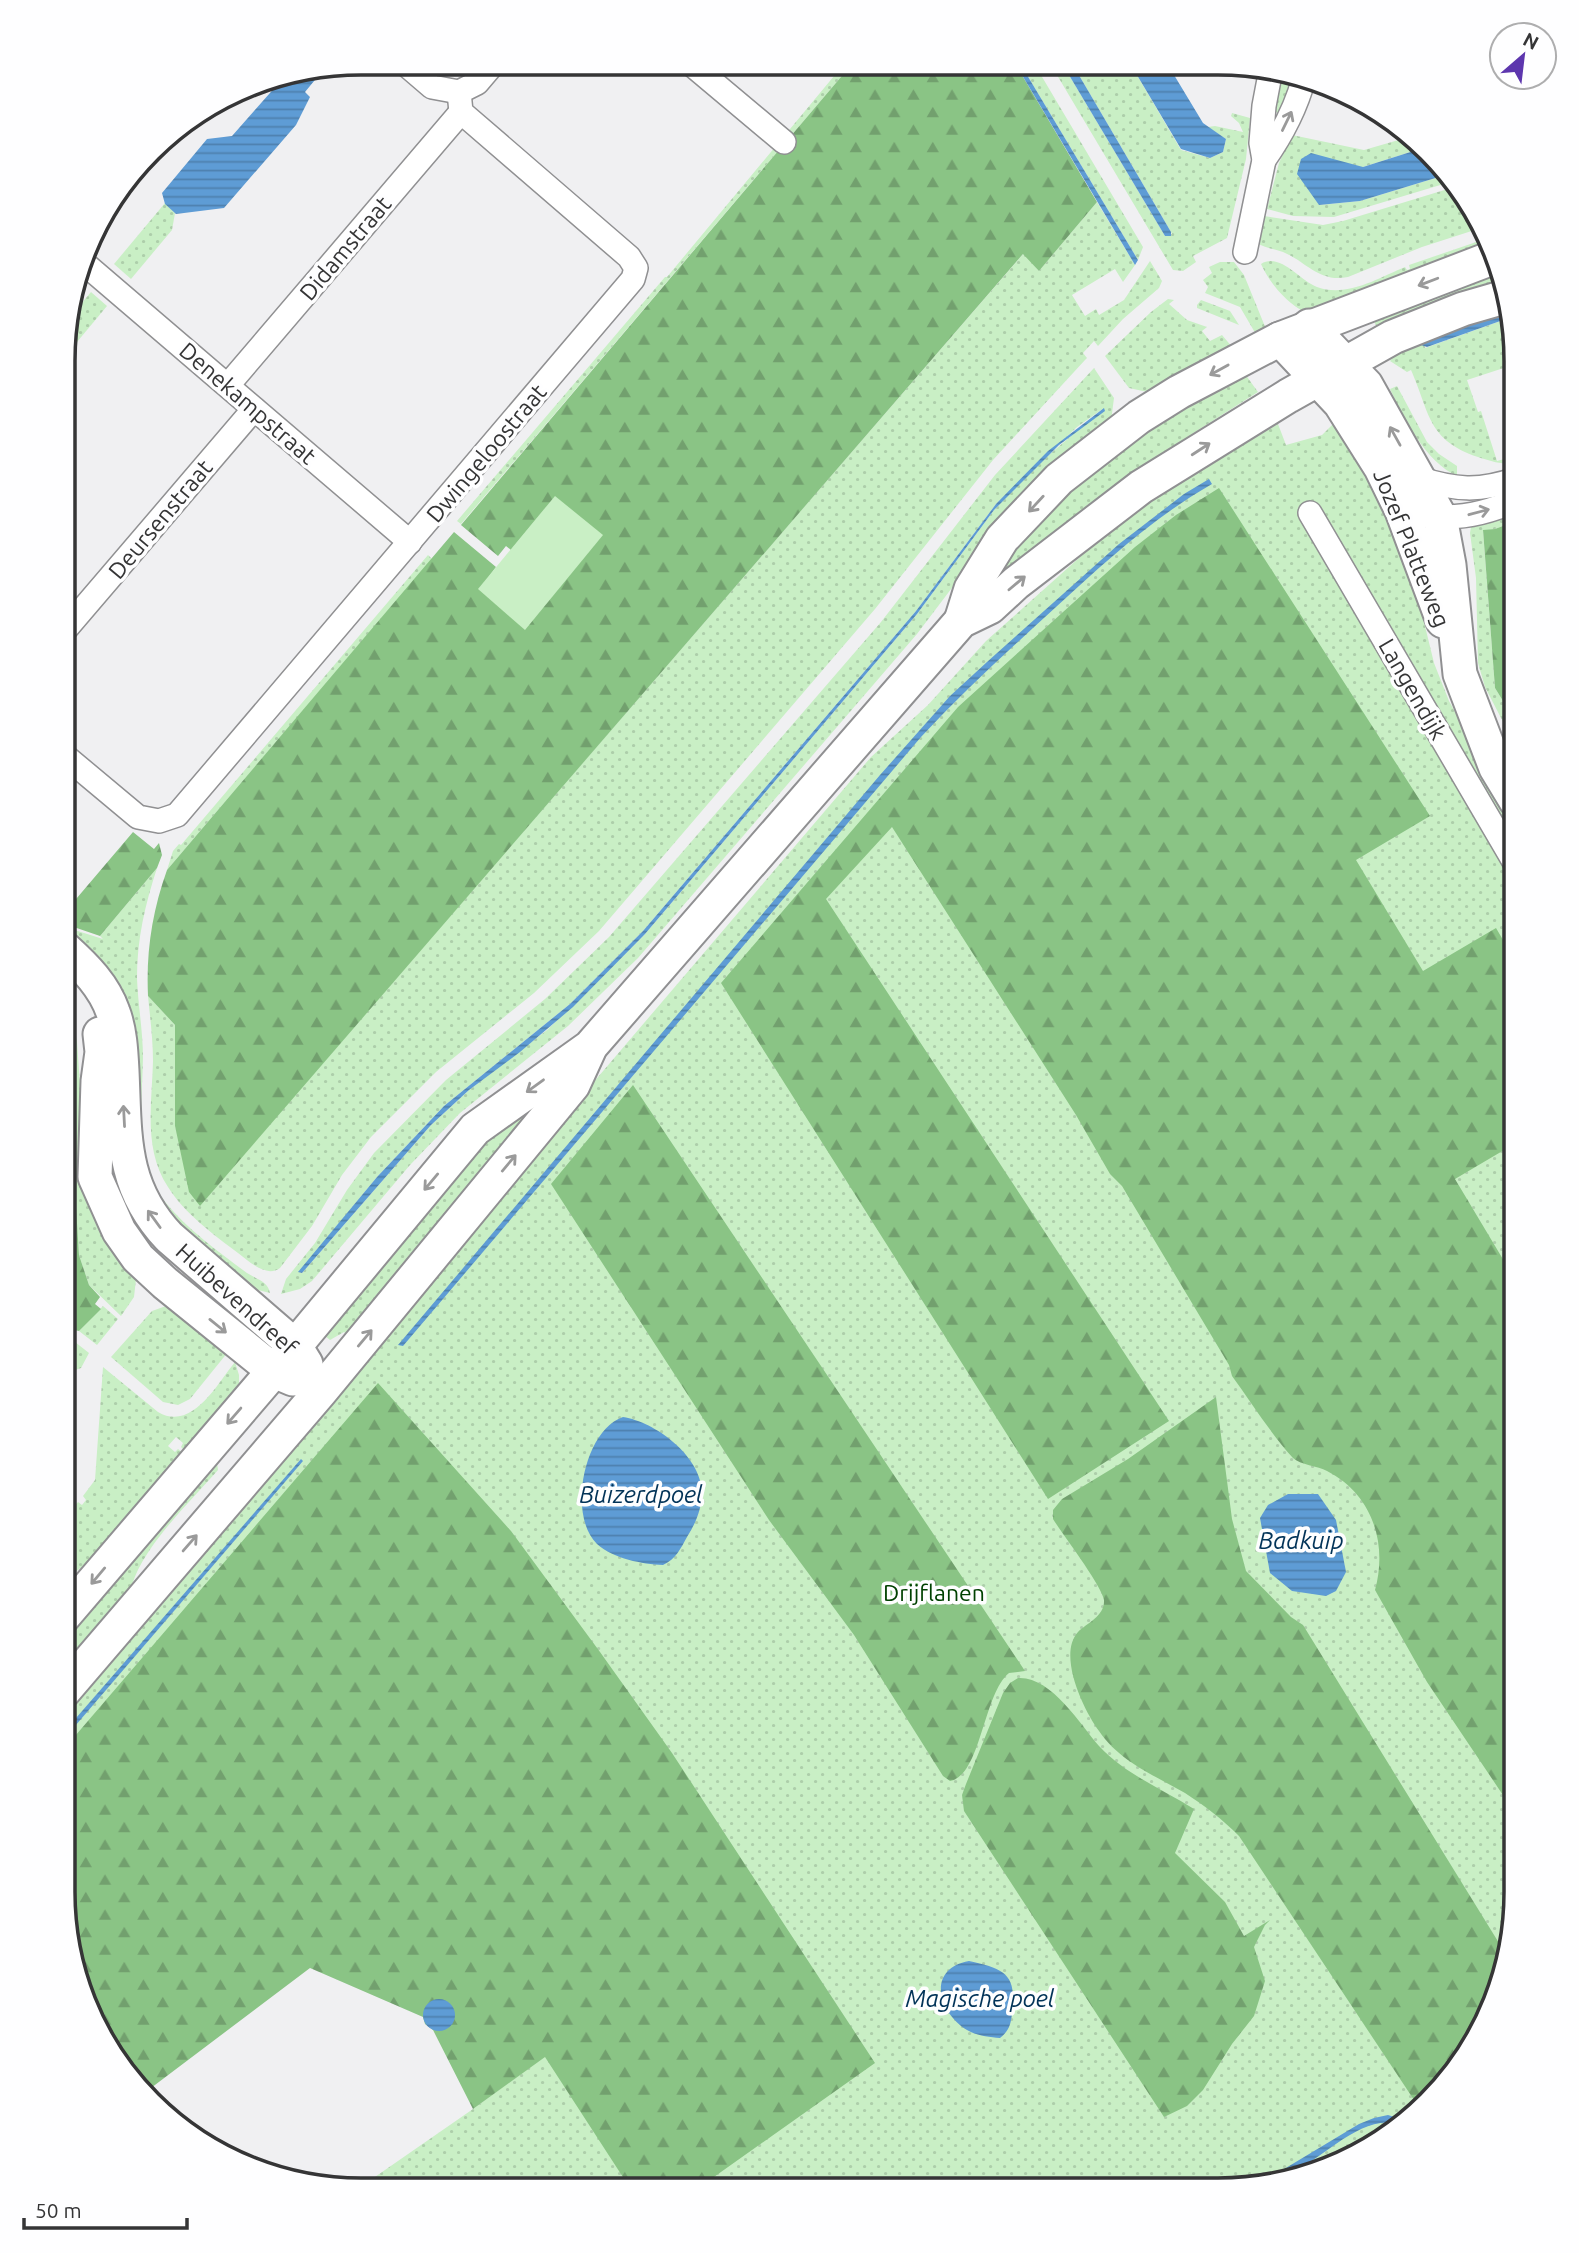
<svg xmlns="http://www.w3.org/2000/svg" width="1579" height="2253" font-family="Ubuntu,sans-serif">
  <style>
    .grass { fill: url(#grass-dots); fill-rule: evenodd }
    .forest { fill: url(#forest-firs) }
    .garden { fill: #c9efc5 }
    .water { fill: url(#water-rules) }
    .lines { fill: none; stroke-linecap: round; stroke-linejoin: round }
    .street-casing { stroke: #909092; stroke-width: 26 }
    .secondary-casing { stroke: #909092; stroke-width: 37 }
    .street { stroke: #fff; stroke-width: 23 }
    .secondary { stroke: #fff; stroke-width: 33 }
    .oneway { stroke: #9a9a9a }
    .labels { text-anchor: middle; dominant-baseline: central; stroke-width: 7; stroke-linejoin: round; paint-order: stroke }
    .street-label { font-size: 23px; fill: #353536; stroke: #fefeff }
    .park-label { font-size: 23px; fill: #004101; stroke: #fefeff }
    .water-label { font-size: 24px; font-style: italic; fill: #023358; stroke: #fefeff }
    .rim { fill: none; stroke: #353536; stroke-width: 3.5 }
  </style>
  <defs>
    <pattern id="grass-dots" width="8" height="8" patternUnits="userSpaceOnUse" patternTransform="scale(1.75)"><rect width="8" height="8" fill="#c9efc5"/><path d="M2 2h.1M6 6h.1" fill="none" stroke="#adceaa" stroke-width="1.8" stroke-linecap="round"/></pattern>
    <pattern id="forest-firs" width="22" height="20" patternUnits="userSpaceOnUse" patternTransform="scale(1.75)"><rect width="22" height="20" fill="#8ac485"/><path d="M5 1l3.5 6h-7zM16 11l3.5 6h-7z" fill="#72a06e"/></pattern>
    <pattern id="water-rules" width="6" height="5" patternUnits="userSpaceOnUse" patternTransform="scale(1.75)"><rect width="6" height="5" fill="#5e9cd5"/><path d="M0 2.5h6" fill="none" stroke="#4e80ae"/></pattern>
  </defs>
  <rect width="100%" height="100%" fill="#f0f0f2"/>
  <g class="grass">
    <polygon points="844,64 852,64 461,524 457,521 665,277 667,277"/>
    <polygon points="1021,65 1035,65 1143,247 1138,260"/>
    <polygon points="1051,65 1063,65 1165,236 1172,234 1171,232 1073,65 1131,65 1181,150 1210,158 1223,152 1226,139 1208,127 1215,126 1243,132 1239,123 1231,116 1232,113 1250,118 1246,159 1227,238 1193,256 1196,262 1183,271 1173,270"/>
    <polygon points="1278,71 1298,76 1281,114 1273,111"/>
    <polygon points="1292,135 1364,150 1409,137 1420,149 1363,167 1319,205 1360,201 1442,176 1447,183 1334,217 1293,216 1267,209 1279,163"/>
    <path d="M1451,188L1484,227L1422,247L1348,277C1319,283 1307,262 1283,252C1274,249 1265,248 1257,243L1264,216L1323,225L1343,221Z"/>
    <path d="M1097,202L1135,265L1123,282L1115,269L1072,295L1085,316L1096,309L1099,315L1124,300L1150,261L1162,281L1159,288L1123,319L1098,346L1094,341L1083,353L1087,358L1085,360L993,460L875,609L599,931L534,993L436,1072L371,1137L342,1175L312,1226L280,1268C266,1278 250,1262 238,1253C214,1235 184,1213 168,1187C143,1149 152,1103 153,1061C153,1039 150,1017 148,996L175,1025V1126L200,1205L1024,253L1039,271Z"/>
    <polygon points="165,203 175,213 172,230 131,279 114,264"/>
    <path d="M1488,238L1489,243L1406,272L1306,313C1287,303 1270,284 1261,264C1280,252 1300,281 1317,287C1347,298 1378,278 1405,267L1407,270L1410,269L1409,265Z"/>
    <polygon points="1220,262 1234,262 1244,275 1266,329 1257,336 1240,307 1205,293 1208,287 1203,280 1212,273 1209,267"/>
    <polygon points="1496,275 1498,285 1379,332 1374,321"/>
    <polygon points="91,292 107,306 67,354 66,322"/>
    <polygon points="1168,299 1174,300 1169,304 1187,320 1207,327 1202,331 1210,341 1222,335 1233,348 1152,393 1129,388 1105,356 1151,312"/>
    <polygon points="1201,300 1230,311 1239,325 1197,308 1197,305"/>
    <path d="M1505,312L1424,341L1425,348L1506,319L1516,364L1467,380L1478,412L1481,411L1497,461L1515,456L1516,462C1503,466 1491,461 1478,457C1427,440 1430,413 1411,370L1407,372L1390,361L1404,344Z"/>
    <path d="M1094,368L1114,398L1111,421L970,564L917,634L638,958L568,1026L460,1113L410,1165L312,1281L300,1289L281,1294L286,1279L315,1243L347,1190L374,1153L446,1080L545,999L609,937L881,622L995,475ZM1104,408L1037,465L994,510L917,614L645,934L547,1030L469,1090L431,1125L302,1273L299,1272L377,1177L444,1106L570,1004L643,931L916,611L996,504L1077,427Z"/>
    <polygon points="1245,374 1258,392 1140,467 1087,506 1004,575 997,570 1020,537 1122,442"/>
    <path d="M1397,386L1427,442L1439,454L1457,466V476C1426,462 1404,419 1390,389Z"/>
    <polygon points="1335,422 1340,426 1415,567 1424,622 1434,663 1449,701 1516,821 1515,1912 1500,1988 1466,2058 1414,2116 1349,2159 1218,2190 359,2188 473,2109 545,2056 558,2060 415,1874 135,2085 94,2023 63,1892 63,1704 871,757 928,705 986,641 1098,541 1155,498 1278,424 1286,445 1322,435"/>
    <polygon points="1516,510 1516,521 1495,529 1483,531 1495,688 1516,722 1516,747 1485,687 1478,663 1476,578 1470,533 1471,527 1474,526 1474,522"/>
    <polygon points="428,555 432,559 167,870 173,851 179,844 181,845"/>
    <path d="M157,868C145,905 137,939 137,978C138,1005 143,1032 143,1058C142,1109 133,1160 166,1203C188,1230 220,1253 247,1273C256,1279 268,1281 270,1293L258,1290L246,1282L167,1214L147,1184L128,1036L65,940V927L103,939L100,936Z"/>
    <polygon points="64,1003 74,1025 77,1042 86,1170 136,1279 134,1297 121,1316 89,1285 79,1255 64,1058"/>
    <polygon points="566,1068 351,1329 346,1334 344,1332 330,1340 320,1332 451,1172"/>
    <polygon points="103,1306 118,1319 97,1345 79,1331"/>
    <polygon points="166,1306 171,1306 228,1352 190,1399 178,1405 163,1402 111,1357 152,1311"/>
    <polygon points="64,1340 75,1342 89,1353 81,1368 64,1374"/>
    <path d="M235,1362L239,1375V1387L185,1451L181,1447L183,1443L176,1437L168,1446L175,1452L178,1449L183,1453L89,1561L78,1570L64,1578V1526L71,1517L68,1514L78,1502L82,1505L86,1500L83,1496L95,1480L103,1367L158,1412C192,1432 217,1384 235,1362Z"/>
    <path d="M214,1462L217,1463L218,1470C191,1501 139,1550 131,1590L63,1678V1632Z"/>
  </g>
  <g class="forest">
    <path d="M852,64L1016,65L1097,202L1039,271L1023,254L200,1206L189,1192L175,1126V1025L148,996C146,952 152,912 167,870L454,532L496,567L479,590L555,496L511,550L506,546L498,556L461,525Z"/>
    <path d="M1219,488L1430,816L1356,860L1423,971L1496,928L1516,962V1143L1455,1179L1516,1281L1515,1813L1427,1682L1375,1590C1388,1543 1372,1494 1327,1471C1318,1466 1300,1465 1293,1458C1271,1434 1251,1402 1232,1376L1229,1365L1122,1186L1110,1174L1076,1115L892,827L826,899L1169,1421L1048,1499L721,983L958,707L1135,547L1176,515Z"/>
    <polygon points="1516,521 1516,722 1495,688 1483,530 1495,529"/>
    <polygon points="133,832 154,849 159,843 162,855 157,868 100,936 65,924 65,912"/>
    <polygon points="64,1058 67,1064 79,1255 89,1285 100,1297 95,1304 101,1309 79,1331 64,1328"/>
    <path d="M633,1085L1025,1671L1009,1673C983,1694 981,1776 950,1781L943,1776L854,1635L769,1520L551,1184Z"/>
    <polygon points="378,1383 511,1531 600,1652 672,1753 875,2063 697,2189 630,2188 545,2057 473,2109 433,2030 425,2024 423,2017 310,1968 143,2094 137,2088 94,2023 63,1892 63,1750"/>
    <path d="M1216,1397L1232,1519L1246,1571L1291,1617L1303,1625L1507,1956L1500,1988L1466,2058L1420,2109L1239,1836C1222,1819 1205,1806 1185,1793C1154,1775 1120,1762 1099,1731C1084,1711 1057,1655 1078,1632C1087,1623 1105,1616 1104,1600C1102,1586 1063,1535 1053,1519V1510L1062,1499L1128,1459Z"/>
    <path d="M1018,1678C1051,1676 1080,1724 1099,1746C1125,1774 1162,1789 1194,1809L1175,1853L1225,1902L1244,1936L1270,1920L1265,1925L1254,1947L1265,1981L1254,2016L1232,2044L1203,2090L1187,2106L1164,2117L964,1811L962,1795L966,1784L1003,1693L1010,1683Z"/>
  </g>
  <polygon class="garden" points="555,496 603,535 525,630 478,589"/>
  <g class="water">
    <polygon points="1016,65 1021,65 1138,260 1135,265"/>
    <polygon points="1063,65 1073,65 1171,232 1171,236 1165,236"/>
    <polygon points="1131,65 1168,65 1203,123 1226,139 1223,152 1210,158 1181,149"/>
    <polygon points="324,69 305,92 310,97 296,125 224,208 176,214 165,204 162,193 207,139 232,136 285,76 290,80 294,74"/>
    <polygon points="1420,149 1442,176 1360,201 1319,205 1297,174 1301,159 1311,153 1363,167"/>
    <polygon points="1505,312 1506,319 1427,347 1421,345 1424,341"/>
    <polygon points="1104,408 1105,411 1059,445 994,510 917,614 645,934 573,1007 520,1052 469,1090 431,1125 302,1273 298,1272 377,1177 444,1106 570,1004 643,931 916,611 996,504 1048,451"/>
    <path d="M1209,479L1212,484C1154,517 1105,562 1056,607C1010,649 964,691 921,737L403,1346L398,1345L880,775L950,696L987,662L1119,544L1184,494Z"/>
    <path d="M623,1417C655,1422 700,1455 702,1491C702,1508 696,1523 687,1537C681,1548 676,1559 663,1565C642,1564 614,1559 597,1544C567,1515 584,1430 623,1417Z"/>
    <polygon points="301,1459 303,1461 63,1740 63,1733"/>
    <polygon points="1288,1494 1318,1494 1336,1520 1346,1572 1336,1591 1326,1596 1292,1591 1270,1573 1260,1518 1268,1505"/>
    <path d="M969,1961C1005,1969 1017,1974 1012,2013C1011,2024 1009,2031 1000,2038C989,2037 977,2036 967,2030C938,2012 926,1969 969,1961Z"/>
    <circle cx="439" cy="2015" r="16"/>
    <path d="M1388,2115L1407,2121L1401,2125C1363,2111 1323,2160 1290,2173C1284,2176 1276,2177 1269,2178L1359,2124L1374,2118Z"/>
  </g>
  <g class="lines">
    <g class="street-casing">
      <g id="street">
        <polyline points="404,63 432,87 459,92 477,83 494,63"/>
        <polyline points="691,64 784,142"/>
        <path d="M1264,160C1281,136 1296,108 1304,78"/>
        <polyline points="1245,252 1264,160 1261,143 1264,106 1271,69"/>
        <polyline points="85,264 410,542"/>
        <polyline points="228,385 461,112"/>
        <path d="M1418,478C1455,490 1479,492 1516,479"/>
        <polyline points="1310,513 1516,865"/>
        <path d="M1426,515C1456,520 1488,513 1516,500"/>
        <polyline points="65,630 254,409"/>
        <polyline points="65,756 138,817 159,821 177,815 633,279 636,268 629,257 461,112 459,92"/>
      </g>
    </g>
    <g class="secondary-casing">
      <g id="secondary">
        <polyline points="1309,326 1366,385 1440,517 1449,565 1460,674 1496,768 1516,801"/>
        <polyline points="1280,339 1340,403 1381,468 1402,511 1443,621"/>
        <polyline points="961,621 971,589 1002,539 1059,479 1139,417 1179,392 1280,339 1492,258"/>
        <path d="M65,949C85,967 104,986 113,1012C120,1030 121,1052 122,1071C125,1136 121,1186 169,1237L295,1346L306,1364"/>
        <polyline points="100,1034 102,1052 98,1081 95,1177 119,1231 138,1258 165,1283 274,1371 293,1379"/>
        <polyline points="63,1617 295,1346 475,1129 590,1047 961,621 990,607 1016,583 1141,487 1288,396 1393,337 1463,309 1501,298"/>
        <polyline points="63,1692 321,1391 573,1085 589,1050"/>
      </g>
    </g>
    <use href="#street" class="street"/>
    <use href="#secondary" class="secondary"/>
  </g>
  <defs><path id="oneway-shaft" d="M-6 0H5M1.5-3L5.5 0L1.5 3" fill="none" stroke-width="1.6" stroke-linecap="round" stroke-linejoin="round" transform="scale(1.75)"/></defs>
  <g class="oneway">
    <use href="#oneway-shaft" transform="translate(1287 121) rotate(-64)"/>
    <use href="#oneway-shaft" transform="translate(1428 282) rotate(159)"/>
    <use href="#oneway-shaft" transform="translate(1219 370) rotate(151)"/>
    <use href="#oneway-shaft" transform="translate(1395 436) rotate(-119)"/>
    <use href="#oneway-shaft" transform="translate(1201 449) rotate(-33)"/>
    <use href="#oneway-shaft" transform="translate(1036 504) rotate(133)"/>
    <use href="#oneway-shaft" transform="translate(1479 512) rotate(-15)"/>
    <use href="#oneway-shaft" transform="translate(1017 583) rotate(-40)"/>
    <use href="#oneway-shaft" transform="translate(535 1086) rotate(144)"/>
    <use href="#oneway-shaft" transform="translate(124 1116) rotate(-93)"/>
    <use href="#oneway-shaft" transform="translate(509 1163) rotate(-50)"/>
    <use href="#oneway-shaft" transform="translate(431 1182) rotate(130)"/>
    <use href="#oneway-shaft" transform="translate(154 1219) rotate(-126)"/>
    <use href="#oneway-shaft" transform="translate(218 1326) rotate(39)"/>
    <use href="#oneway-shaft" transform="translate(365 1338) rotate(-50)"/>
    <use href="#oneway-shaft" transform="translate(234 1416) rotate(131)"/>
    <use href="#oneway-shaft" transform="translate(190 1543) rotate(-49)"/>
    <use href="#oneway-shaft" transform="translate(98 1576) rotate(130)"/>
  </g>
  <g class="labels">
    <g class="street-label">
      <text transform="translate(345 248) rotate(-50)">Didamstraat</text>
      <text transform="translate(248 403) rotate(41)">Denekampstraat</text>
      <text transform="translate(486 453) rotate(-50)">Dwingeloostraat</text>
      <text transform="translate(160 519) rotate(-50)">Deursenstraat</text>
      <text transform="translate(1412 548) rotate(68)">Jozef Platteweg</text>
      <text transform="translate(1413 689) rotate(60)">Langendijk</text>
      <text transform="translate(237 1299) rotate(42)">Huibevendreef</text>
    </g>
    <g class="park-label">
      <text x="934" y="1592">Drijflanen</text>
    </g>
    <g class="water-label">
      <text x="641" y="1494">Buizerdpoel</text>
      <text x="1301" y="1540">Badkuip</text>
      <text x="980" y="1998">Magische poel</text>
    </g>
  </g>
  <path d="M0 0H1579V2253H0ZM361 75H1218A286 286 0 0 1 1504 361V1892A286 286 0 0 1 1218 2178H361A286 286 0 0 1 75 1892V361A286 286 0 0 1 361 75Z" fill="#fefeff" fill-rule="evenodd"/>
  <path class="rim" d="M361 75H1218A286 286 0 0 1 1504 361V1892A286 286 0 0 1 1218 2178H361A286 286 0 0 1 75 1892V361A286 286 0 0 1 361 75Z"/>
  <g transform="translate(1523 56) rotate(28)"><circle r="33" fill="#fefeff" stroke="#aeaeaf" stroke-width="2"/>
  <path d="M0-5L12 26L0 18L-12 26Z" fill="#5d36ae"/>
  <text y="-10" font-size="19" font-weight="bold" text-anchor="middle" fill="#353536">N</text>
  </g>
  <path d="M24 2218v10h163v-10" fill="none" stroke="#353536" stroke-width="3.5"/>
  <text x="35" y="2218" font-size="21" fill="#353536" stroke="#fefeff" stroke-width="5" paint-order="stroke">50 m</text>
</svg>
